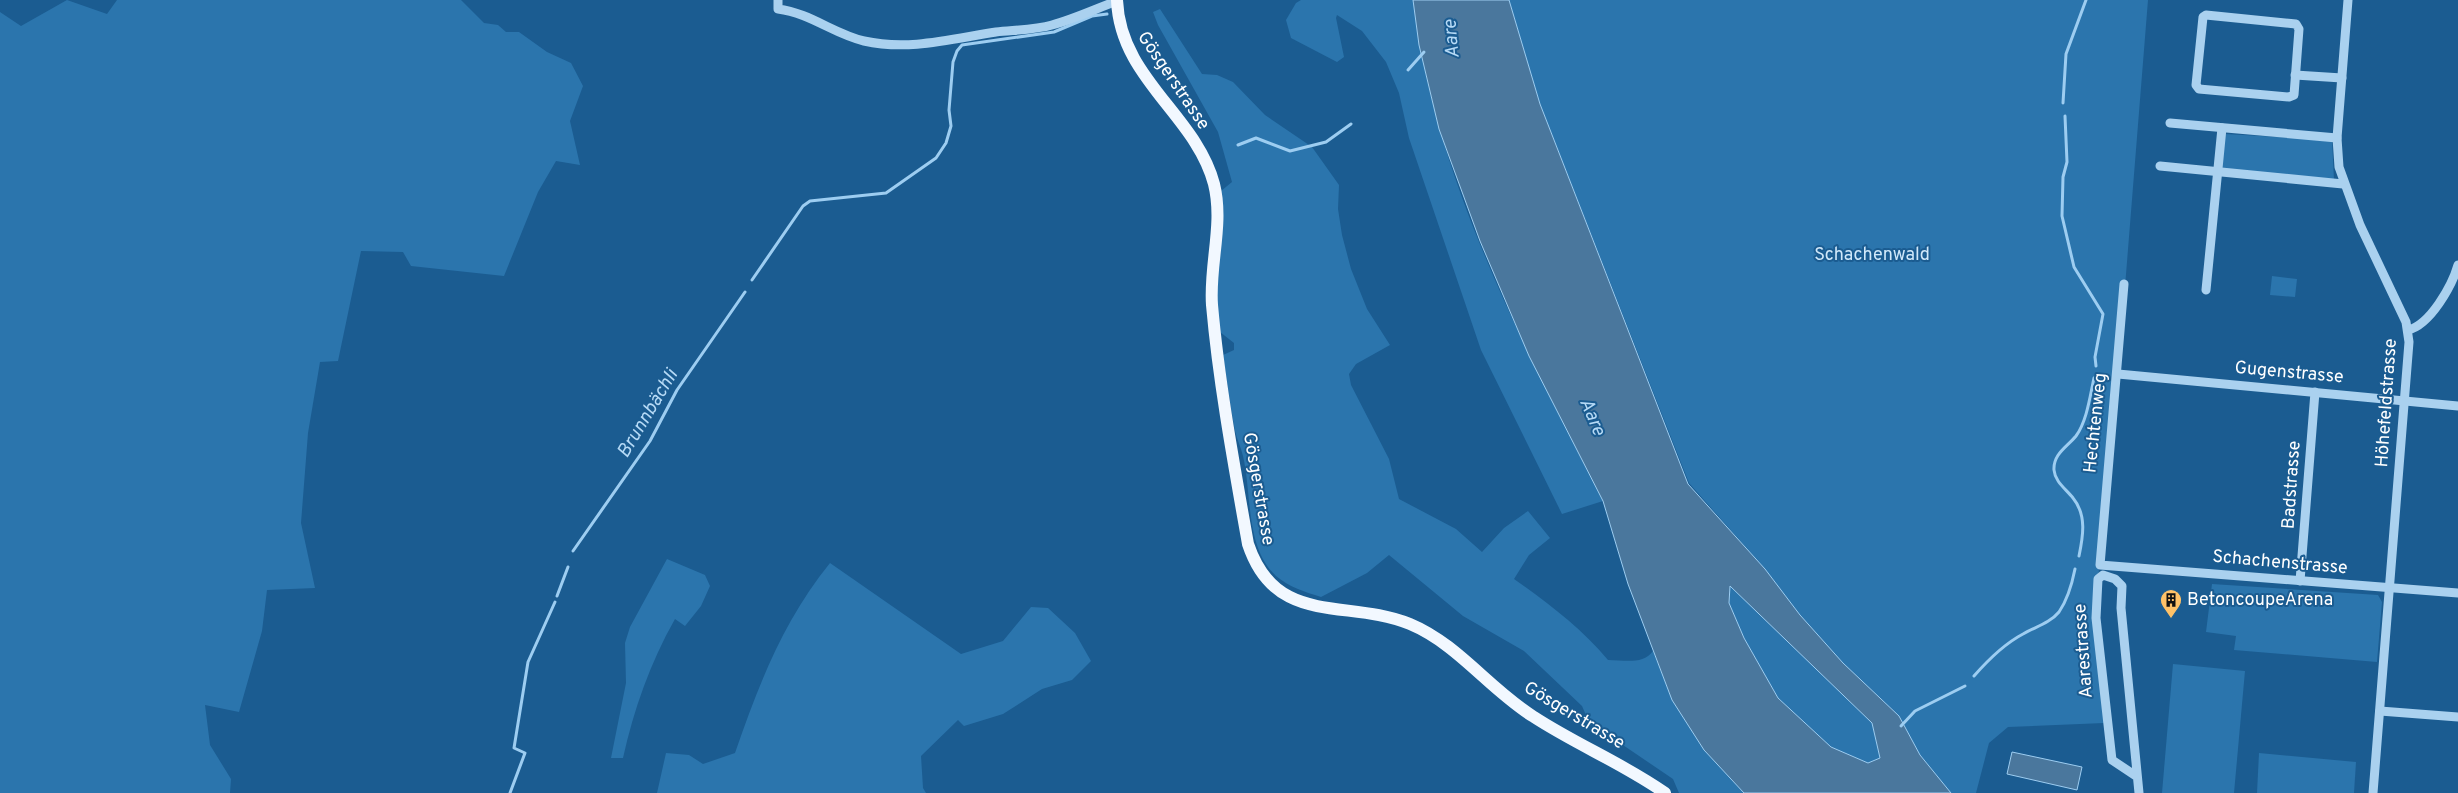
<svg xmlns="http://www.w3.org/2000/svg" width="2458" height="793" font-family="Overpass,sans-serif">
  <style>
    .green { fill: #2b75ad }
    .water { fill: #4a779d; stroke: #9dcdf1; fill-rule: evenodd }
    .lines { fill: none; stroke-linecap: round; stroke-linejoin: round }
    .stream { stroke: #9dcdf1; stroke-width: 3 }
    .minor { stroke: #aad1ef; stroke-width: 9 }
    .major { stroke: #f2f8ff; stroke-width: 12 }
    .labels { text-anchor: middle; dominant-baseline: central; stroke-width: 4; stroke-linejoin: round; paint-order: stroke }
    .street-label { font-size: 18px; fill: #fff; stroke: #1b5c91 }
    .park-label { font-size: 18px; fill: #d0e8fa; stroke: #1b5c91 }
    .poi-label { font-size: 18px; fill: #fff; stroke: #1b5c91; text-anchor: start }
    .water-label { font-size: 19px; font-style: italic; fill: #b6daf6; stroke: #1b5c91 }
  </style>
  <rect width="100%" height="100%" fill="#1b5c91"/>
  <g class="green">
    <polygon points="67,0 107,14 117,0 461,0 484,23 498,25 506,32 519,32 547,52 571,63 583,86 570,121 580,165 556,161 538,192 504,276 411,266 403,252 361,251 338,361 320,362 308,433 301,523 315,588 267,590 262,631 239,712 205,705 210,745 231,779 230,793 0,793 0,12 21,26"/>
    <path d="M1301,0H1413C1435,179 1522,343 1603,501L1562,514L1481,350L1409,138L1399,93L1386,62L1362,31L1337,15L1336,18L1344,57L1337,62L1291,38L1286,20L1296,3Z"/>
    <polygon points="1509,0 2148,0 2118,374 2098,579 2104,723 2008,727 1989,743 1976,793 1951,793 1920,755 1899,716 1843,663 1800,615 1765,569 1689,483 1540,104"/>
    <path d="M1160,9L1202,74L1217,75L1233,82L1265,115L1312,147L1339,185L1338,209L1342,235L1351,269L1367,309L1390,345L1356,364L1349,374L1351,385L1389,459L1399,499L1456,529L1482,552L1504,528L1528,511L1550,538L1529,555L1514,579C1548,603 1581,628 1608,660C1624,660 1643,665 1653,651L1672,700L1704,750L1744,793H1679L1673,779L1589,722L1582,706L1524,651L1463,616L1389,555L1367,573L1321,597C1305,592 1289,587 1276,576C1245,547 1252,494 1243,456C1241,448 1237,439 1235,431C1230,406 1227,380 1223,355L1234,350V343L1220,332L1216,300L1221,191L1232,182L1218,132L1158,25L1153,12Z"/>
    <polygon points="2225,134 2332,140 2334,180 2221,169"/>
    <polygon points="2272,276 2297,279 2295,297 2270,295"/>
    <path d="M667,559L705,575L710,586L701,606L685,626L675,619C650,663 634,709 623,758H611L626,683L625,643L630,627Z"/>
    <path d="M830,563L961,654L1003,641L1031,607L1048,608L1075,633L1091,661L1072,680L1042,689L1003,714L964,726L958,720L921,756L923,788L926,793H657L666,753L689,755L703,764L735,753C759,684 783,621 830,563Z"/>
    <polygon points="2212,584 2378,595 2382,602 2377,662 2234,650 2236,636 2206,632"/>
    <polygon points="1730,586 1872,723 1880,758 1868,763 1831,747 1778,698 1744,638 1729,603"/>
    <polygon points="2173,664 2245,671 2234,793 2162,793"/>
    <polygon points="2259,753 2356,762 2354,793 2257,793"/>
  </g>
  <g class="water">
    <path d="M1413,0H1509L1540,104L1688,484L1765,569L1800,615L1843,663L1899,716L1920,755L1951,793H1744L1704,750L1672,700L1628,584L1603,501L1529,356L1480,241L1439,129L1419,45ZM1730,586L1872,723L1880,758L1868,763L1831,747L1778,698L1744,638L1729,603Z"/>
    <polygon points="2012,752 2082,767 2077,790 2007,774"/>
  </g>
  <g class="lines">
    <g class="stream">
      <polyline points="1408,70 1424,52"/>
      <polyline points="2063,103 2066,54 2086,0"/>
      <polyline points="2065,116 2067,162 2063,177 2062,216 2074,267 2103,314 2095,357 2096,366"/>
      <polyline points="1238,145 1256,138 1290,151 1326,142 1351,124"/>
      <polyline points="752,280 803,206 810,201 886,193 936,158 946,143 951,126 949,110 953,62 957,51 962,45 1054,32 1092,16 1107,14"/>
      <polyline points="573,551 650,441 677,390 745,292"/>
      <path d="M2079,556C2083,537 2087,515 2073,498C2066,489 2055,482 2054,470C2053,454 2067,447 2076,436C2087,421 2090,396 2094,378"/>
      <polyline points="557,596 568,567"/>
      <path d="M1974,676C1988,660 2004,644 2023,634C2035,627 2050,623 2059,612C2068,599 2072,584 2075,569"/>
      <polyline points="1901,726 1915,711 1965,686"/>
      <polyline points="510,793 525,753 514,748 528,662 555,602"/>
    </g>
    <g class="minor">
      <path d="M778,0V9C810,13 834,34 864,41C909,51 951,39 996,32C1014,30 1035,30 1052,25C1074,19 1095,9 1117,1"/>
      <polyline points="2348,0 2337,138 2339,167 2360,225 2406,322 2409,342 2373,793"/>
      <polygon points="2206,15 2296,24 2299,29 2294,95 2289,97 2199,89 2196,85 2203,17"/>
      <polyline points="2295,75 2342,78"/>
      <polyline points="2170,123 2337,138"/>
      <polyline points="2160,166 2343,184"/>
      <polyline points="2124,284 2100,565 2458,593"/>
      <polyline points="2206,290 2222,128"/>
      <path d="M2408,330C2430,325 2452,286 2458,265"/>
      <polyline points="2118,374 2458,406"/>
      <polyline points="2300,581 2315,392"/>
      <polyline points="2380,711 2458,717"/>
      <polyline points="2136,776 2112,760 2096,618 2098,579 2103,575 2115,579 2122,586 2121,608 2139,793"/>
    </g>
    <path class="major" d="M1117,0C1120,79 1196,115 1214,184C1224,224 1209,265 1212,305C1219,384 1234,465 1248,544C1276,628 1347,598 1410,624C1458,644 1490,690 1534,717C1577,745 1624,764 1665,793"/>
  </g>
  <defs>
    <g id="building-pin" transform="scale(1.125)"><path d="M0 17L-7.5 6A9.5 9.5 0 1 1 7.5 6Z" fill="#ffc268" stroke="#1b5c91"/><path d="M-4-6H4V6H1V3H-1V6H-4ZM-2.5-4.3h1.7v1.8h-1.7ZM.8-4.3h1.7v1.8H.8ZM-2.5-1h1.7V.8h-1.7ZM.8-1h1.7V.8H.8Z" fill="#111"/></g>
  </defs>
  <g fill-rule="evenodd">
    <use href="#building-pin" x="2171" y="600"/>
  </g>
  <g class="labels">
    <g class="street-label">
      <text transform="translate(1173 81) rotate(56)">Gösgerstrasse</text>
      <text transform="translate(2289 373) rotate(5)">Gugenstrasse</text>
      <text transform="translate(2387 403) rotate(-86)">Höhefeldstrasse</text>
      <text transform="translate(2096 423) rotate(-84)">Hechtenweg</text>
      <text transform="translate(2292 485) rotate(-86)">Badstrasse</text>
      <text transform="translate(1258 489) rotate(80)">Gösgerstrasse</text>
      <text transform="translate(2280 563) rotate(5)">Schachenstrasse</text>
      <text transform="translate(2084 651) rotate(-94)">Aarestrasse</text>
      <text transform="translate(1574 716) rotate(31)">Gösgerstrasse</text>
    </g>
    <g class="park-label">
      <text x="1872" y="255">Schachenwald</text>
    </g>
    <g class="poi-label">
      <text x="2187" y="600">BetoncoupeArena</text>
    </g>
    <g class="water-label">
      <text transform="translate(1452 39) rotate(-95)">Aare</text>
      <text transform="translate(648 414) rotate(-59)">Brunnbächli</text>
      <text transform="translate(1592 417) rotate(67)">Aare</text>
    </g>
  </g>
</svg>
